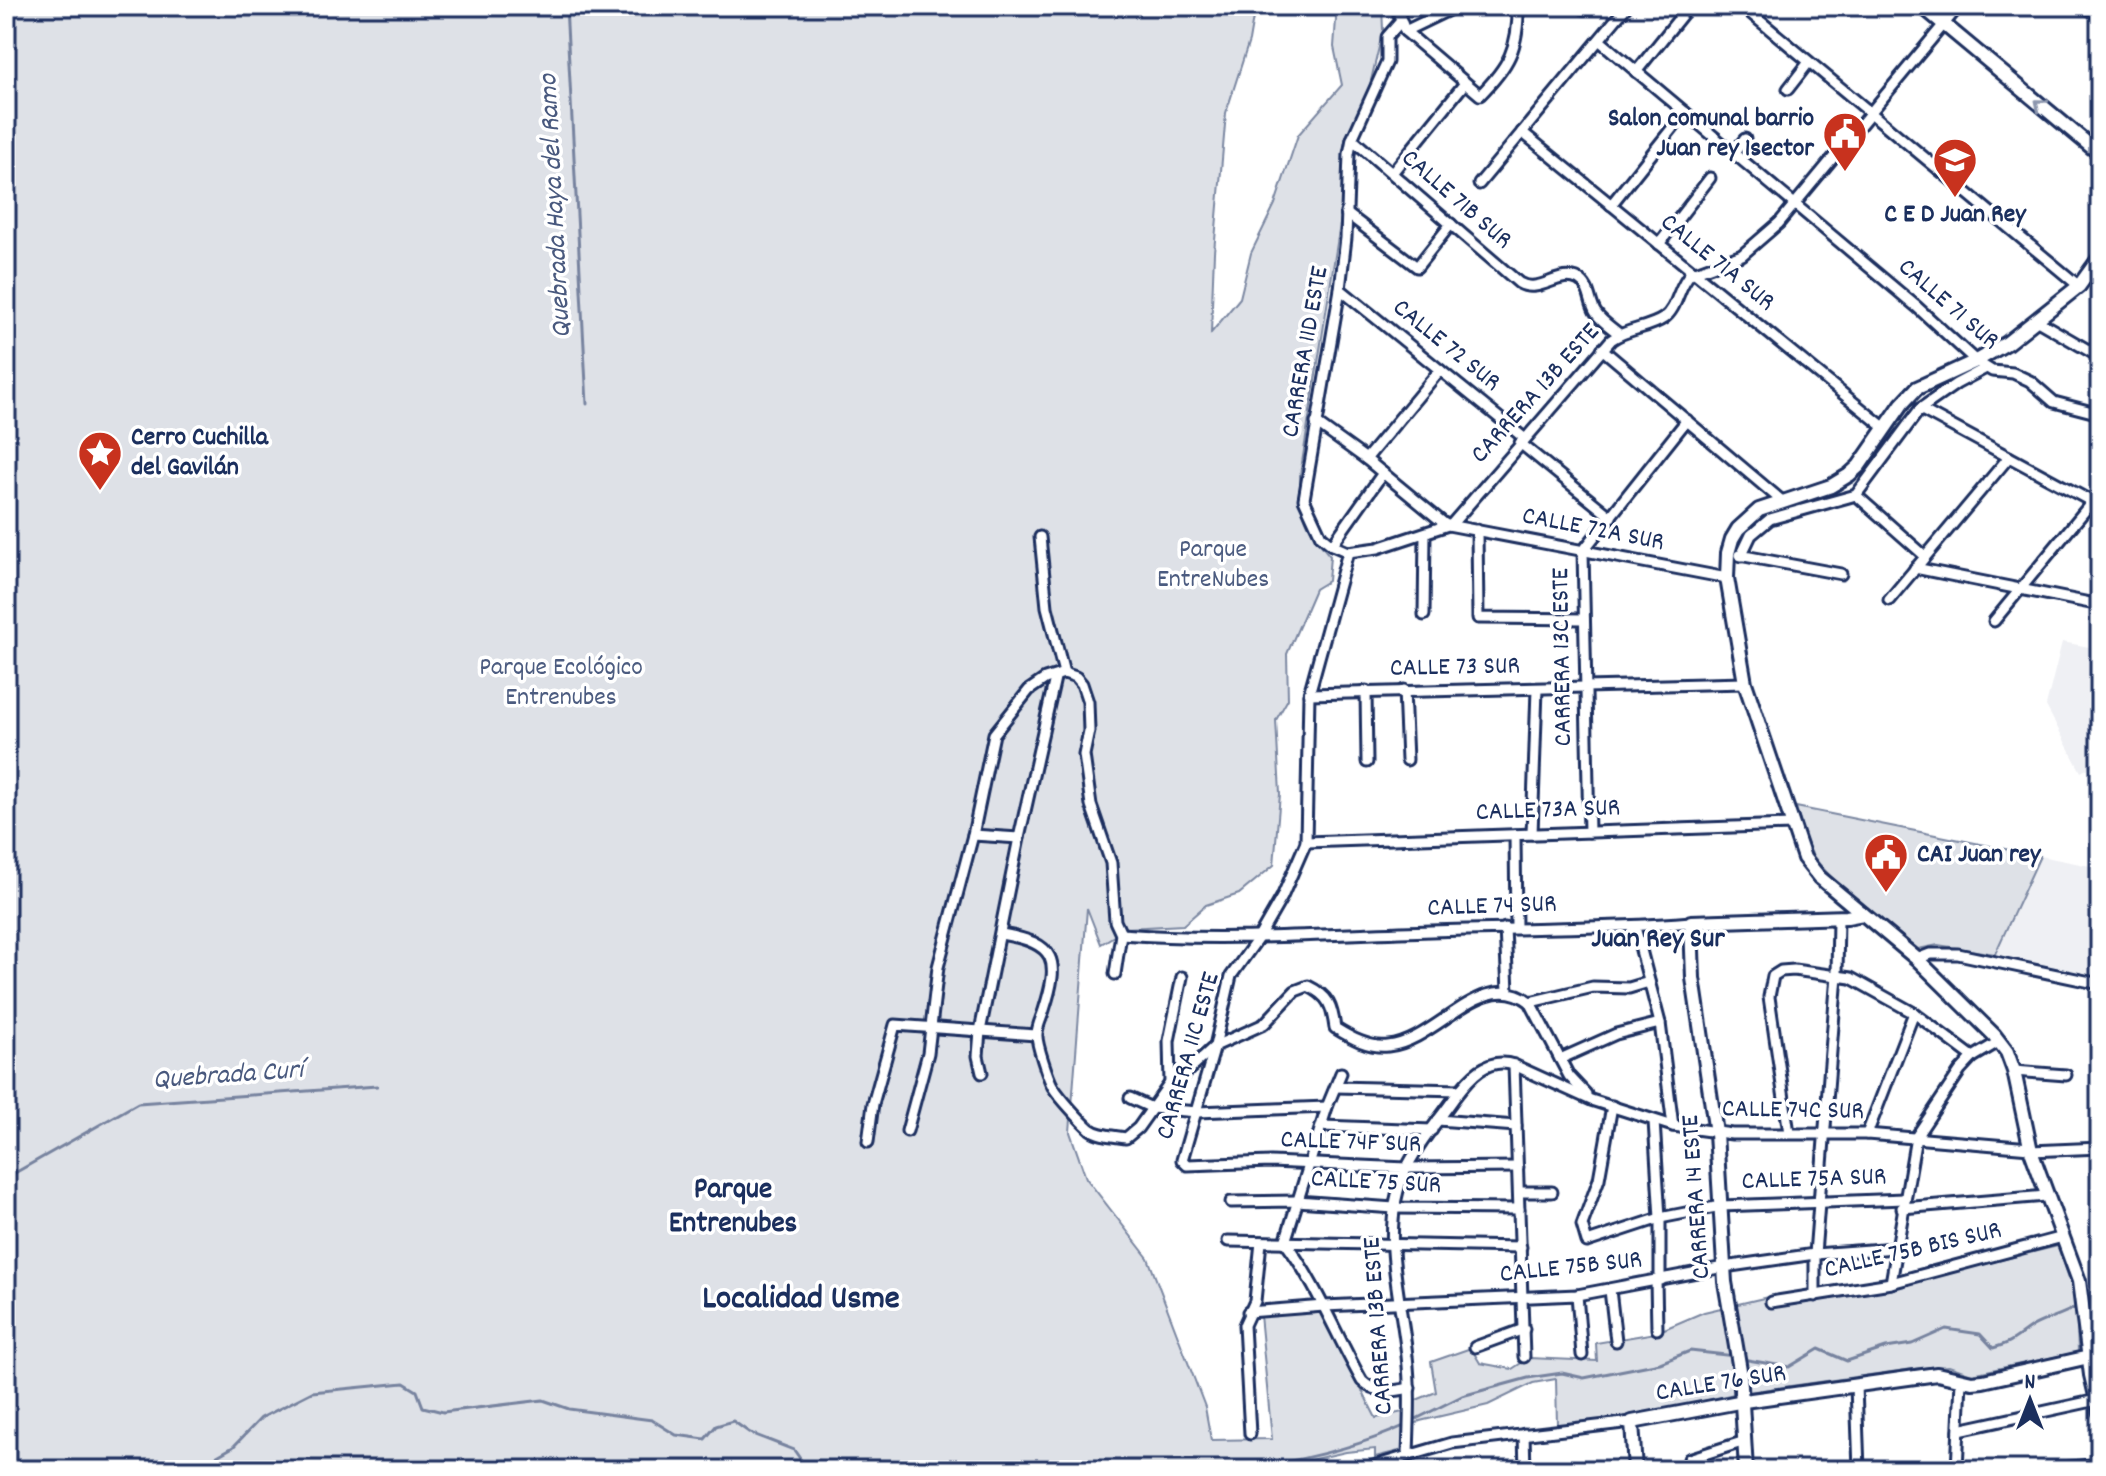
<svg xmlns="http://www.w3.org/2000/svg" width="2106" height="1476" font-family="Dekko,sans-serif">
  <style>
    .built { fill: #eff0f4 }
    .green { fill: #dee1e7; stroke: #7c88a2; stroke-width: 2 }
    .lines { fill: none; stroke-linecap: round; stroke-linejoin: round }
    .stream { stroke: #77839f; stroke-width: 3 }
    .street-casing { stroke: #1b2f5e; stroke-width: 15 }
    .secondary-casing { stroke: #1b2f5e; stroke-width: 18 }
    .street { stroke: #fff; stroke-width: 9 }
    .secondary { stroke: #fff; stroke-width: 12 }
    .oneway { stroke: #8d97ae }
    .labels { text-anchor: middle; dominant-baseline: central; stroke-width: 7; stroke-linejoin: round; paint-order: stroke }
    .poi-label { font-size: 26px; font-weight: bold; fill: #1b2f5e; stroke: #fff; text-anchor: start }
    .street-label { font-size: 26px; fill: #1b2f5e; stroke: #fff }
    .park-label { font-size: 26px; fill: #4c5c80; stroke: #fff }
    .water-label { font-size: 28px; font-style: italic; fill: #49597e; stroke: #fff }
    .neighbourhood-label { font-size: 28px; font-weight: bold; fill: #1b2f5e; stroke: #fff }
    .quarter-label { font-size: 30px; font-weight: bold; fill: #1b2f5e; stroke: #fff }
    .district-label { font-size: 34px; font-weight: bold; fill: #1b2f5e; stroke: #fff }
  </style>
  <rect width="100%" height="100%" fill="#fff"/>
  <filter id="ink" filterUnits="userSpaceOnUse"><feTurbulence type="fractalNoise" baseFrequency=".0125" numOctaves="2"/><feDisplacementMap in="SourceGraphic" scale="16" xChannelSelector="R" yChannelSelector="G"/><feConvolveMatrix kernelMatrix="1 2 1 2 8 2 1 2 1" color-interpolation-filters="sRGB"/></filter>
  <g filter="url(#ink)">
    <g class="built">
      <polygon points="2062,642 2100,649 2100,762 2081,772 2046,706"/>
      <polygon points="2040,856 2100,868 2100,976 1995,954"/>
    </g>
    <g class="green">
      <path d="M6,6H1255L1249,41L1226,113L1214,252L1211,333L1240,298L1251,253L1275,204L1298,135L1342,85L1334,47L1337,6H1382L1383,30L1368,93L1346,143L1342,212L1300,475C1300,513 1305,527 1330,556L1328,581L1315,589L1287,654L1288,699L1276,720L1280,794L1274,865L1239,894L1206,905L1183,925L1127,928L1101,944L1087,908L1070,1132L1086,1178L1148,1258L1205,1407L1211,1440L1272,1439L1260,1315L1321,1310L1376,1418L1403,1412L1404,1405L1436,1392L1431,1362L1471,1348L1480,1363L1512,1369L1529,1358L1597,1361L1596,1343L1655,1333L1704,1312L1768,1297L1770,1306L1911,1282L2058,1246L2076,1298L2078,1352L1972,1374L1949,1366L1920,1368L1734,1394L1639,1416L1557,1425L1556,1379L1533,1383L1488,1405L1420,1421L1403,1432V1450L1375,1457V1449L1346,1452L1274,1468V1470H6Z"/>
      <path d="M1796,807L2040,856L1995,954L1938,945L1918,949C1889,925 1830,883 1812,854C1804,839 1800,823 1796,807Z"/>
    </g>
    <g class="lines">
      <g class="stream">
        <polyline points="566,6 587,404"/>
        <polyline points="6,1178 138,1103 377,1086"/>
        <polyline points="2086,1302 2100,1294"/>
        <path d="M1742,1359L1789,1367L1819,1349L1847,1361L1886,1348L1912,1344L1946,1329L1980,1334L1993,1348C2014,1342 2016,1337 2033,1326C2046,1319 2062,1315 2076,1307"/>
        <polyline points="1412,1421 1462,1396 1528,1378 1562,1373 1584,1378 1660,1363 1690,1351 1735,1356"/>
        <polyline points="172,1470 192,1465 198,1467 233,1447 261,1418 312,1392 404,1383 417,1391 423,1407 443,1412 543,1400 569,1409 652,1420 676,1435 705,1439 716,1426 733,1421 750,1433 794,1450 808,1470"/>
        <path d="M1238,1470C1294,1462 1355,1449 1406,1425"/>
      </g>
      <g class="street-casing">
        <g id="street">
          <path d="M1396,6L1405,31L1480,95C1508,67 1519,48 1518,6"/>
          <polyline points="1583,6 1584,9"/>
          <polyline points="1742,6 2079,286"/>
          <polyline points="1405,31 1457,6"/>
          <polyline points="1599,40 1917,307 1976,361 1992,371 2013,373 2030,381 2054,402 2100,414"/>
          <polyline points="1636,72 1689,6"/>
          <polyline points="1788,89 1809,62"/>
          <polyline points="1522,132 1885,428"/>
          <path d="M1352,139L1519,283C1540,295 1559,269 1579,280C1591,287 1589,303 1596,313C1601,321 1612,328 1619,334"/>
          <polyline points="1734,153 1745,139"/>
          <polyline points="1392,173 1465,83"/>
          <polyline points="1479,184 1627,6"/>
          <polyline points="1611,205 1685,112"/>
          <polyline points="1346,213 1417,267 1451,224"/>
          <polyline points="1659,244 1710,178"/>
          <polyline points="1340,289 1524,438"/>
          <polyline points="2036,320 2100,357"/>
          <polyline points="1602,349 1782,501"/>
          <polyline points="1920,409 2100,506"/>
          <polyline points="1316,423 1366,459 1446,525"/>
          <polyline points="1520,443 1611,517"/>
          <polyline points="1366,459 1440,370"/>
          <polyline points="1856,495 1925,556"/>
          <path d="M1451,525L1611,340C1627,328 1648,329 1664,318C1678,308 1678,286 1690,274L1742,255L1779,223L1959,6"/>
          <polyline points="1477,530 1478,618 1584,619"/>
          <polyline points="1040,537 1047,607 1064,673"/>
          <polyline points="1332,545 1383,473"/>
          <polyline points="1348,552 1309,694 1306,842 1282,897 1259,937 1231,976 1215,1046 1182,1160 1187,1165 1271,1162 1407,1168 1518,1167"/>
          <polyline points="1348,552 1332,545 1321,536 1304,499 1340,289 1346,238 1349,154 1352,139 1387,62 1387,37 1401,21"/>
          <polyline points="1348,552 1378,548 1448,525 1727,578"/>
          <polyline points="1739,555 1841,574"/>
          <polyline points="1741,556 1751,535 1770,519 1856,495 1920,409 1956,384 1986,368"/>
          <polyline points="1915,568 2100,605"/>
          <polyline points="1889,600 2009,457"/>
          <polyline points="1424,615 1425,534"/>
          <polyline points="1994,621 2092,502"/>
          <polyline points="1064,673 1076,677 1082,684 1088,702 1089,731 1084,755 1091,805 1111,863 1115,921 1121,934 1115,974"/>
          <polyline points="1404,690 1407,760"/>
          <polyline points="1366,691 1367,762"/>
          <polyline points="1309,694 1745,683"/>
          <polyline points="1589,832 1583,551 1687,420"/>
          <polyline points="1532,834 1537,689"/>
          <polyline points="973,835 1019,838"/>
          <polyline points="1515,835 1516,928"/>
          <polyline points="1306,842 1792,825"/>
          <polyline points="1635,927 1660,1023 1673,1126"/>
          <polyline points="1505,928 1508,991"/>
          <path d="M1001,934C1057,943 1060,960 1044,1010C1042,1017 1037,1026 1037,1034C1036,1043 1048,1078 1053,1087C1060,1098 1081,1121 1090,1129C1099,1136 1115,1136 1126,1138L1138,1128L1170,1083L1180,1078L1215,1046L1264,1024L1295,991L1308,986C1329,996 1332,1006 1335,1028C1351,1038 1369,1048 1388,1046C1438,1041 1482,966 1530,1002L1569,1076L1586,1094"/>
          <path d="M1121,934C1224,942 1327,934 1431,931C1518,928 1605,929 1691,922"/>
          <polyline points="1917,959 1930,954 1958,954 2100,984"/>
          <polyline points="1530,1002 1593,987 1629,988 1649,982"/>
          <polyline points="1560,1059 1616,1034 1660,1023"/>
          <polyline points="1514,1065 1524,1357"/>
          <polyline points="2014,1071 2066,1075"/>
          <polyline points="982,1073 978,1056 980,1031 1019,838 1055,678"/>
          <path d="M1341,1073L1327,1107L1285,1242C1317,1285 1336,1335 1362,1381C1375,1394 1392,1392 1410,1388"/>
          <polyline points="1170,1083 1169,1041 1182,977"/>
          <polyline points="1336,1087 1460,1090"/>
          <polyline points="1130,1098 1152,1108 1197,1112 1327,1107"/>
          <polyline points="1612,1106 1599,1179 1582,1225 1587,1242 1660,1218 1721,1206 1904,1199"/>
          <polyline points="1438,1120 1516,1126"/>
          <polyline points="1654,1121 1660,1218 1660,1280"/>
          <polyline points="1322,1126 1432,1130"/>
          <polyline points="907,1131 928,1053 938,967 973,835 994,734 1029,690 1045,679 1064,673"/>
          <polyline points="1789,1133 1769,997 1773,976 1781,971 1794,970 1851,978 1914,1013 1973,1057"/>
          <polyline points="1867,1134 1914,1013"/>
          <polyline points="868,1142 873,1104 895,1025 1036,1035"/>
          <polyline points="2031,1151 2100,1148"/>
          <polyline points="1519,1192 1552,1192"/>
          <polyline points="1231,1202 1297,1201 1394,1208 1519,1209"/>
          <polyline points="1902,1208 2046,1196"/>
          <polyline points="1228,1241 1521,1247"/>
          <polyline points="1656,1281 1657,1329"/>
          <polyline points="1891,1283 1916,1137 1960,1071 1973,1057 2000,1041"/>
          <polyline points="1610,1290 1616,1341"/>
          <polyline points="1577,1295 1582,1355"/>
          <polyline points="1815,1296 1815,1254 1837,975 1838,918"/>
          <polyline points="1771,1302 1891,1283 2063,1237"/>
          <polyline points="1248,1312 1324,1306 1577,1295 1724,1267 1815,1254 1896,1248"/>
          <polyline points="1475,1347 1524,1329"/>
          <polyline points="1856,1386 1859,1470"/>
          <polyline points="1959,1430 2097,1400"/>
          <polyline points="1250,1434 1244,1325 1255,1301 1261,1242"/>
          <polyline points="1524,1434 1525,1470"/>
          <path d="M1408,1455C1409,1422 1411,1389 1407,1356C1401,1295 1378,1228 1406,1169C1418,1144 1439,1120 1455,1097C1469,1078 1487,1056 1514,1065L1591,1100L1673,1126L1732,1134H1867L2030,1148"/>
          <polyline points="1689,1459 1745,1441"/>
          <polyline points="1360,1470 1452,1443 1632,1422"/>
          <polyline points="1957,1470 1961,1380"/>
          <polyline points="2043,1470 2100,1464"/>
        </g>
      </g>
      <g class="secondary-casing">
        <g id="secondary">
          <polyline points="1922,6 2100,154"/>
          <polyline points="2086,6 2100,14"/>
          <polyline points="2100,257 2079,286 2007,343 1976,361 1917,388 1902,404 1859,466 1849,475 1831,486 1759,510 1738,529 1732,539 1728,553 1727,578 1745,683 1804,858 1819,877 1917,959 1994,1035 2007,1052 2014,1071 2031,1151 2079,1281 2091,1375 2100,1413"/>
          <polyline points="1635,1470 1632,1422 1744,1401 1937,1374 1972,1382 1983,1381 2089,1357"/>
          <polyline points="1746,1470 1740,1370 1725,1282 1716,1133 1693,978 1691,922 1847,917 1863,914"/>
        </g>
      </g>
      <use href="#street" class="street"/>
      <use href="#secondary" class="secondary"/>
    </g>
    <defs><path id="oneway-chevron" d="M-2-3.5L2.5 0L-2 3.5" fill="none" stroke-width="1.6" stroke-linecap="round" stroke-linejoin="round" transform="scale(2)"/></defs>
    <use class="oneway" href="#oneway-chevron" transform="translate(2040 104) rotate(-140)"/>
  </g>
  <defs>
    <g id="civic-pin" transform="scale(2.3)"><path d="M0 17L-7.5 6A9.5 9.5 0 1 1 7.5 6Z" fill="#c8321e" stroke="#fff"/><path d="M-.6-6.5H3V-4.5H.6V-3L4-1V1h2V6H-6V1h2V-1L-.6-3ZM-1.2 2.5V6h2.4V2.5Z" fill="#fff"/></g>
    <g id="school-pin" transform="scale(2.3)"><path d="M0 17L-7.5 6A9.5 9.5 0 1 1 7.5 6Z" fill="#c8321e" stroke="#fff"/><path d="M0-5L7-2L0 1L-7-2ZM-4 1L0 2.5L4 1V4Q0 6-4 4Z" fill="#fff"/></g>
    <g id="sight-pin" transform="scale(2.3)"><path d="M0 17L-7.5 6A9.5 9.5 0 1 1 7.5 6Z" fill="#c8321e" stroke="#fff"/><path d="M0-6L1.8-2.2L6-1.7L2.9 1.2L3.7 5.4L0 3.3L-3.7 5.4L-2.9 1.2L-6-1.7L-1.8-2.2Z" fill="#fff"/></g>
  </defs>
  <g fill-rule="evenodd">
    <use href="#civic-pin" x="1845" y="134"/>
    <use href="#school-pin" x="1955" y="160"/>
    <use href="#sight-pin" x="100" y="453"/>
    <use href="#civic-pin" x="1886" y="855"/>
  </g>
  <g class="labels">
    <g class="poi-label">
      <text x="1814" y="119" text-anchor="end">Salon comunal barrio<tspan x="1814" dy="30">Juan rey 1sector</tspan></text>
      <text x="1955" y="215" text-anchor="middle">C E D Juan Rey</text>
      <text x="131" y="438">Cerro Cuchilla<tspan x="131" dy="30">del Gavilán</tspan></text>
      <text x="1917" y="855">CAI Juan rey</text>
    </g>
    <g class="street-label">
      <text transform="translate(1456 200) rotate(41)">CALLE 71B SUR</text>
      <text transform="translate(1717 263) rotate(39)">CALLE 71A SUR</text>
      <text transform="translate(1948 305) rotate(41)">CALLE 71 SUR</text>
      <text transform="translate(1446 346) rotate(39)">CALLE 72 SUR</text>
      <text transform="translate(1306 352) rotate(-80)">CARRERA 11D ESTE</text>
      <text transform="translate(1536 394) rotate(-48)">CARRERA 13B ESTE</text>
      <text transform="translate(1593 530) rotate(11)">CALLE 72A SUR</text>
      <text transform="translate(1563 657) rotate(-91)">CARRERA 13C ESTE</text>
      <text transform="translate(1455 668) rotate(-1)">CALLE 73 SUR</text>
      <text transform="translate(1548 811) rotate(-2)">CALLE 73A SUR</text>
      <text transform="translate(1492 907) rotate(-2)">CALLE 74 SUR</text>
      <text transform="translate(1189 1056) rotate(-74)">CARRERA 11C ESTE</text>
      <text transform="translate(1793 1111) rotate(1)">CALLE 74C SUR</text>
      <text transform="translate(1351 1143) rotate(2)">CALLE 74F SUR</text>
      <text transform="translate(1814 1180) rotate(-2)">CALLE 75A SUR</text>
      <text transform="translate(1376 1183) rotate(3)">CALLE 75 SUR</text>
      <text transform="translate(1697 1197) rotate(-94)">CARRERA 14 ESTE</text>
      <text transform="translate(1913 1251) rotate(-13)">CALLE 75B BIS SUR</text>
      <text transform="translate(1571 1268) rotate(-6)">CALLE 75B SUR</text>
      <text transform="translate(1379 1326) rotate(-94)">CARRERA 13B ESTE</text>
      <text transform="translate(1721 1384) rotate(-9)">CALLE 76 SUR</text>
    </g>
    <g class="park-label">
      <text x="1213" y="550">Parque<tspan x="1213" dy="30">EntreNubes</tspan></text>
      <text x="561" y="668">Parque Ecológico<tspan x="561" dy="30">Entrenubes</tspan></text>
    </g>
    <g class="water-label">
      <text transform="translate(557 206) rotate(-93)">Quebrada Haya del Ramo</text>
      <text transform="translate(228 1077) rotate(-4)">Quebrada Curí</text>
    </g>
    <g class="neighbourhood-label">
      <text x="1658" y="941">Juan Rey Sur</text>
    </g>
    <g class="quarter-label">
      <text x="733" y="1191">Parque<tspan x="733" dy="34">Entrenubes</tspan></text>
    </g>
    <g class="district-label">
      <text x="801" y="1300">Localidad Usme</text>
    </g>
  </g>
  <rect width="2106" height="1476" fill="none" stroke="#fff" stroke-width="32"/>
  <rect x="16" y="16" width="2074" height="1444" fill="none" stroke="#1b2f5e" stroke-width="3" filter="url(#ink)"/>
  <g transform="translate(2030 1400)" stroke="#ffffff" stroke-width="6" paint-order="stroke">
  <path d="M0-6L14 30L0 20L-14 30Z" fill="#1b2f5e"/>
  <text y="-12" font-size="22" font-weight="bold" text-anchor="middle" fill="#1b2f5e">N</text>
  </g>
</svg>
